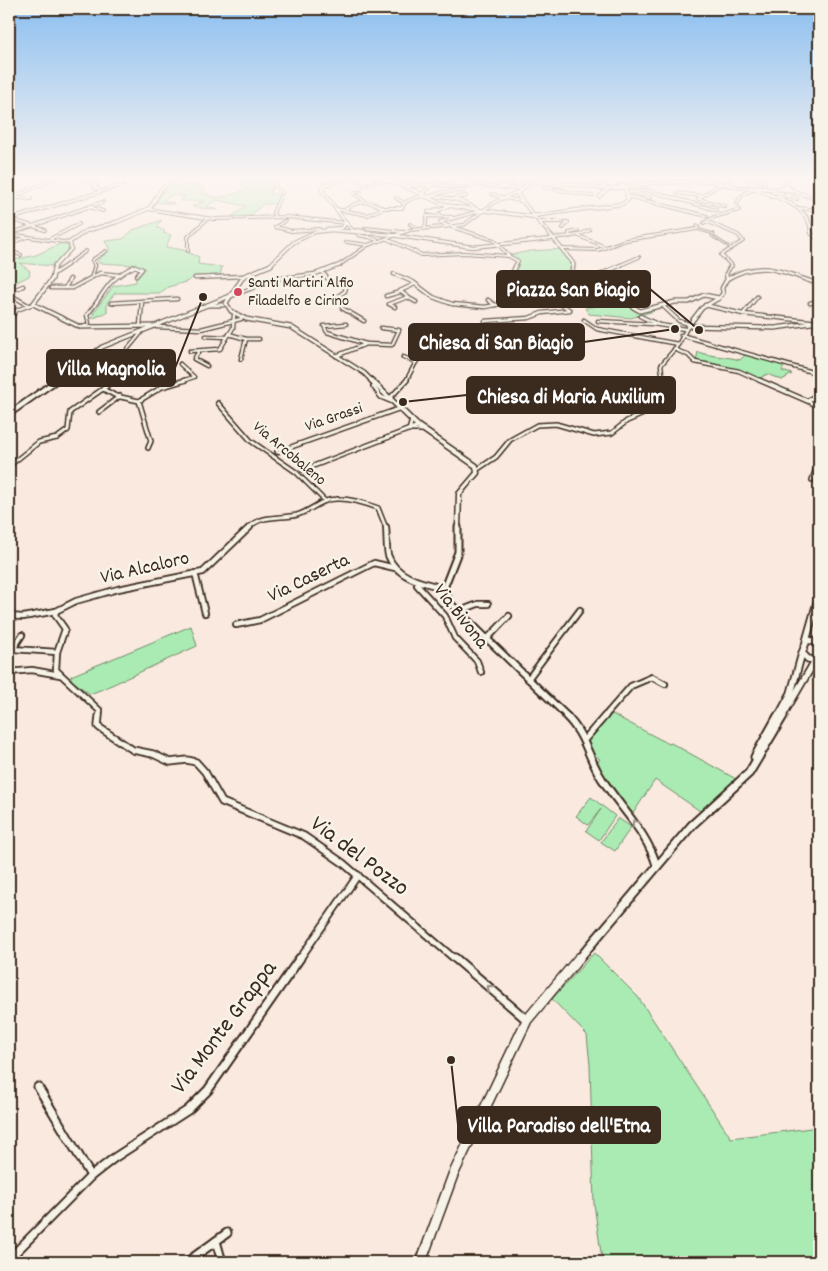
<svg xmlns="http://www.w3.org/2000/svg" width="828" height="1271" font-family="Dekko,sans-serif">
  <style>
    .green { fill: #aaebb3; stroke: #728a68 }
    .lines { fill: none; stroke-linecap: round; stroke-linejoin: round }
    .pedestrian-casing { stroke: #3b2a1e; stroke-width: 3 }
    .minor-far5-casing { stroke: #3b2a1e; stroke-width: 4 }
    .minor-far4-casing { stroke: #3b2a1e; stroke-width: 5 }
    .minor-far3-casing { stroke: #3b2a1e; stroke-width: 6 }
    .minor-far2-casing { stroke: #3b2a1e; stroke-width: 8 }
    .minor-far1-casing { stroke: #3b2a1e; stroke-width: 9 }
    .minor-casing { stroke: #3b2a1e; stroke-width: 11 }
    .tertiary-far4-casing { stroke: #3b2a1e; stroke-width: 4.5 }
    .tertiary-far3-casing { stroke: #3b2a1e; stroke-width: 5.5 }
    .tertiary-far2-casing { stroke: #3b2a1e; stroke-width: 7 }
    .tertiary-far1-casing { stroke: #3b2a1e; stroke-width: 9 }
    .tertiary-casing { stroke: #3b2a1e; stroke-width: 10 }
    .secondary-far5-casing { stroke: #3b2a1e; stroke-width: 4.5 }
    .secondary-far4-casing { stroke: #3b2a1e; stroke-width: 5.5 }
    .secondary-far3-casing { stroke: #3b2a1e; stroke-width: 8 }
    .secondary-far2-casing { stroke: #3b2a1e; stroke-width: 9 }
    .secondary-far1-casing { stroke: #3b2a1e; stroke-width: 11 }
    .secondary-casing { stroke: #3b2a1e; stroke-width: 12 }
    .pedestrian { stroke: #f7f3e8; stroke-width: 1 }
    .minor-far5 { stroke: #f7f3e8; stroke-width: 2 }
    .minor-far4 { stroke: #f7f3e8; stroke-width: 2.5 }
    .minor-far3 { stroke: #f7f3e8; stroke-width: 3 }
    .minor-far2 { stroke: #f7f3e8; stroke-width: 4.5 }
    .minor-far1 { stroke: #f7f3e8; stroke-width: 5.5 }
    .minor { stroke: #f7f3e8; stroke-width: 7 }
    .tertiary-far4 { stroke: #f7f3e8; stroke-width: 2.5 }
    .tertiary-far3 { stroke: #f7f3e8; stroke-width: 3 }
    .tertiary-far2 { stroke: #f7f3e8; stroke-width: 4 }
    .tertiary-far1 { stroke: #f7f3e8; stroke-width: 5 }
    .tertiary { stroke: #f7f3e8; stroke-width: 6 }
    .secondary-far5 { stroke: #f7f3e8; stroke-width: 2.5 }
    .secondary-far4 { stroke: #f7f3e8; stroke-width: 3 }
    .secondary-far3 { stroke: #f7f3e8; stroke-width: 4.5 }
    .secondary-far2 { stroke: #f7f3e8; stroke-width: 5.5 }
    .secondary-far1 { stroke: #f7f3e8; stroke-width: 7 }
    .secondary { stroke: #f7f3e8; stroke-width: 9 }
    .oneway { stroke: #998e83 }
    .poi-dot { fill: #d1495b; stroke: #f7f3e8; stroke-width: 2 }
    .labels { text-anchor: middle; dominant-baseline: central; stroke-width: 5; stroke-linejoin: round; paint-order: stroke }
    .far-poi-label { font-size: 16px; fill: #3b2a1e; stroke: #f7f3e8; text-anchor: start }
    .far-street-label { font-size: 16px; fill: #3b2a1e; stroke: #f7f3e8 }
    .street-label { font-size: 20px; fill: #3b2a1e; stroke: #f7f3e8 }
    .near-street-label { font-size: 24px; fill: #3b2a1e; stroke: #f7f3e8 }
    .leader { fill: none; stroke: #3b2a1e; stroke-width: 2 }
    .callout-dot { fill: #3b2a1e; stroke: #f7f3e8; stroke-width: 2 }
    .callout { fill: #3b2a1e; stroke: #3b2a1e; stroke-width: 2 }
    .callout-label { font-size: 21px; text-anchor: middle; font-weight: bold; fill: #fff }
  </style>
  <rect width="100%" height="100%" fill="#f9e9df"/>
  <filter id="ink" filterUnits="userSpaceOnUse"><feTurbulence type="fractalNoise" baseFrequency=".02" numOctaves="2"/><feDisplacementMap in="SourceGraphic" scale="10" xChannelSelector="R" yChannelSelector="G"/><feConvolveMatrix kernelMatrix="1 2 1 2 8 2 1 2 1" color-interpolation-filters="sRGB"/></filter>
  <g filter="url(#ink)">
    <g class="green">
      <path d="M206,177H255L253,179H265L264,182H276L269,194H280L277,204H263L247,218L229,219L246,206L217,200L206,206L218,210L192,207L205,201H179L185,196L173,195L162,201L174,203L173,204L155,202L167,186L200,185L205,188L204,193C218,202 234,195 247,188L242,186L243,184L238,178L208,180Z"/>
      <polygon points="162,220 156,227 165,231 163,233 171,235 166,247 183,250 199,257 198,264 222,267 220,275 195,276 189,281 168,287 160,293 115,293 107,303 107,312 92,319 94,312 113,286 136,282 136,276 143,271 136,265 99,263 97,261 110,250 105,241 123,239 133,230"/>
      <polygon points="62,243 68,246 69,249 52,266 19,263 30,271 29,276 9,286 9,261 36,255"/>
      <path d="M562,249C577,269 576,272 556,284L566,287L535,289L518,284L524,277L514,272L519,262L510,255L531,251Z"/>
      <polygon points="620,303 633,304 631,308 635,310 650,309 654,311 631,318 589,314 585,308"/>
      <path d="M698,352C712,357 726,356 740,360L747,353L785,364L782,371L792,374L782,380L767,374L759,379L712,363L696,361Z"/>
      <polygon points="191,626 197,646 105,688 90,694 71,680 71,676"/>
      <polygon points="612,714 669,744 671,743 736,779 700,811 655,780 632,815 609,786 596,764 600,759 594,755 588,741"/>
      <polygon points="591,797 615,816 599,840 586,831 601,809 588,825 576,816"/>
      <polygon points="618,818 631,827 615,851 601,842"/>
      <polygon points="594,953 638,997 731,1138 819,1127 819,1262 605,1262 601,1253 594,1204 590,1065 587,1035 552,999"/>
    </g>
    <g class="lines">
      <g class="pedestrian-casing">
        <polyline id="pedestrian" points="697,229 714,234 712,236 731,248"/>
      </g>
      <g class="minor-far5-casing">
        <g id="minor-far5">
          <polyline points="349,177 358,180"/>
          <polyline points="472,177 481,185"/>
          <polyline points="489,177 500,182"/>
          <polyline points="508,177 500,182 502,187 520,189"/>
          <polyline points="596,177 605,186 603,189"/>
          <polyline points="698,177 710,181"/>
          <polyline points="725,177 729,181 726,184"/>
          <polyline points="744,177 764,182"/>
          <polyline points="763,177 765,189"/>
          <polyline points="82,178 97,185 93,186 99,190"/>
          <polyline points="387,180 395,177"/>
          <polyline points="530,181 562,186"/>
          <polyline points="521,182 529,182"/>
          <polyline points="396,183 411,177"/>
          <polyline points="722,183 698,199 724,206"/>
          <polyline points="433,184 462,188 481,185 505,188"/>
          <polyline points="362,185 386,180"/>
          <polyline points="404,186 432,185"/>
          <polyline points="501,186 514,184 514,182"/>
          <polyline points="633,186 716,210"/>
          <polyline points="544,187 592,196"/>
          <polyline points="361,192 355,192 355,194 364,201"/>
          <polyline points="626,193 635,192 650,198"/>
          <polyline points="677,193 702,196"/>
          <polyline points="785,193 797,199"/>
          <polyline points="492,194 504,198"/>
          <polyline points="627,196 707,216"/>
          <polyline points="9,197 31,199"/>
          <polyline points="429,197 443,192 463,191"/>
          <polyline points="599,197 608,189"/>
          <polyline points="771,197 792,196"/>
          <polyline points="12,198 56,177"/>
          <polyline points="396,198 404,203"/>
          <polyline points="455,198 466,196"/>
          <polyline points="504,198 521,201"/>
          <polyline points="89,207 103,211"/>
          <polyline points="798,208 819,210"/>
          <polyline points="147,209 213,219 287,217 346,223"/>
          <path d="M336,209L368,215L383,208H402C408,192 439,196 453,199C462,200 471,206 479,210"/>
          <path d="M346,209C358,200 370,200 383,208"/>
          <polyline points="433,213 428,212 438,209"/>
          <polyline points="440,214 433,213 448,206"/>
          <polyline points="275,217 273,213 282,192 274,186 280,177"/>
          <polyline points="10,219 123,185"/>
          <polyline points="10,219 45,230"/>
          <polyline points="285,221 275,227 292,231 319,229 321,231"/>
          <polyline points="540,222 568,222 563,228"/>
          <polyline points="708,222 738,235 743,241 721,255 732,266"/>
          <path d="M704,223L714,217L739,210L736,204C741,196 746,190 756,190"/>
          <polyline points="410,224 416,228"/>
          <polyline points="448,226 440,222 480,211"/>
          <polyline points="452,227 494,240 510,257 518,261 515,266"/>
          <polyline points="365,228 403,232"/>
          <polyline points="425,228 427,216 452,217"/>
          <polyline points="357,230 364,231"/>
          <polyline points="369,233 369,237 377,240"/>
          <polyline points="9,234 103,202"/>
          <polyline points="9,234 70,243"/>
          <polyline points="358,235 368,237"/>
          <polyline points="579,236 603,246"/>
          <polyline points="570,237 569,233 578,231"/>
          <polyline points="553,238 579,235 590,230"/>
          <polyline points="50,239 79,224"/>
          <polyline points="387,239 422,255 464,253 509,256"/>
          <polyline points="346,242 368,245"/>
          <polyline points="9,244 27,237"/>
          <polyline points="563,249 598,250 626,240 697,229 698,226"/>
          <polyline points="9,251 21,255"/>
          <polyline points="188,251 188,237 207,219"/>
          <polyline points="65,266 86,251"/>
          <polyline points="95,266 92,260 106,251"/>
          <polyline points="338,266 368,245 410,230 464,225 495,202 517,192"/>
          <polyline points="618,266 639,257"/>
        </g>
      </g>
      <g class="minor-far4-casing">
        <g id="minor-far4">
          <polyline points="322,272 328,279 346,287 345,291 336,298 342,303 342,308 364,321"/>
          <polyline points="53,274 67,265"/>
          <polyline points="394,274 413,282 433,297 452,304 485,307 563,292 574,287"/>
          <polyline points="92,276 95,265"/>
          <polyline points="195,278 244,276"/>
          <polyline points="571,279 593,278 621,265"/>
          <path d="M727,279C762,258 784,273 819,284"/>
          <polyline points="51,288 72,288 100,273 119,275"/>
          <polyline points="65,288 70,279"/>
          <polyline points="9,292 23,286"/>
          <polyline points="9,294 28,305"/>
          <polyline points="386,296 400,292"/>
          <polyline points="592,296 614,293"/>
          <polyline points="229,297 275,279 315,274 340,265"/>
          <polyline points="407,297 416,302"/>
          <polyline points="719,298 723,293 722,288 727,279 726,274 731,265"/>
          <polyline points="488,300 495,305"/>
          <polyline points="111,303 142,301"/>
          <polyline points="810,303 819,301"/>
          <polyline points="705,305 743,314 818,322"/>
          <polyline points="395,307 389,304 408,297 400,291 415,284"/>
          <polyline points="664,307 679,321 689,324"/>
          <polyline points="743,314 757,297"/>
          <polyline points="640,316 657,324"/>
          <polyline points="9,320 17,310 33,304"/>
          <polyline points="584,320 597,329 678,344"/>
          <polyline points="485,321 529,318 542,313 570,310 556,301 538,304 520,291 508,289 521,281 521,277 513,271 516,265"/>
          <polyline points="598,321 653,324 685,329"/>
          <polyline points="346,324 324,326 327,332 366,344"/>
          <polyline points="140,326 142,301 177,299"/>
          <path d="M83,327L89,324L87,315C106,293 104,281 135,266L142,269L136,276"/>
          <polyline points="157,327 201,329 241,319"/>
          <polyline points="229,334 246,339 259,339"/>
          <polyline points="681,335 819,374"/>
          <polyline points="206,336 226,337"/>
          <polyline points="674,349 688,355 695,362 739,371 761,381"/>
          <polyline points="190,351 220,349 233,328 234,315"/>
          <polyline points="199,351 194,359 207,366"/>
          <polyline points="336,356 366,344 392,345 399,330 381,328"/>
          <polyline points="403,357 416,362"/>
          <polyline points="241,359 246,339"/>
          <polyline points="180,364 194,377 182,381"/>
          <polyline points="110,381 127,350 141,333"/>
          <polyline points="406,381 416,362 427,352"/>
          <polyline points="668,381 662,373 661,365 678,345 688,326"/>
        </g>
      </g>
      <g class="minor-far3-casing">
        <g id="minor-far3">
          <polyline points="759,380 819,406"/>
          <polyline points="373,386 381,397 393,402"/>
          <polyline points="103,389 116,396 139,401 151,441 148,448"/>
          <polyline points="590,393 611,388 643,392 648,403 664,405"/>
          <polyline points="390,398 407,380"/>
          <polyline points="139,401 162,387 186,380"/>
          <polyline points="808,401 819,392"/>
          <polyline points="218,403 251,441 296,472 325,501"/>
          <polyline points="99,412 120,396"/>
          <polyline points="412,420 409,430 423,430"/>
          <polyline points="277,452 401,408"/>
          <polyline points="9,466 39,442 57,438 68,430 70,412 107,386 111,380"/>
          <polyline points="478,469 496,457 510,440 537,425 556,424 594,435 612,433 627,421 664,405 671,394 672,387 667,380"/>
          <polyline points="303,470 418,426"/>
          <polyline points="812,480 819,460"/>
          <path d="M249,528C261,514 281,519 297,515C311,511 321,499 336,499C350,498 365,503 378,508L386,528"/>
        </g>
      </g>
      <g class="minor-far2-casing">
        <g id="minor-far2">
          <path d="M386,527C387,535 386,546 388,555C396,578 423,583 444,588"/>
          <polyline points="195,573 205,613"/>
          <polyline points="420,582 417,585 445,616 455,638 477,661 481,672"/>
          <polyline points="56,611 55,615 65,629 57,652 56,670 100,711 99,717"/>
          <polyline points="457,612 478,604 488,604"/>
          <polyline points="9,616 23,617 56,611 76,601 118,589 203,572 250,527"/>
          <polyline points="236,625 260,620 374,563 395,568"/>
          <polyline points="22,635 13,649 57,652"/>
          <polyline points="488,638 509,616"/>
          <polyline points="9,672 32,670 60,675"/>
          <polyline points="528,679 580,610"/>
          <polyline points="604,717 631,686 652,677 665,684"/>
        </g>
      </g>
      <g class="minor-far1-casing">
        <g id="minor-far1">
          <polyline points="99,716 98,726 100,728 133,750 153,754 170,762 187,760 196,762 205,772 222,802 304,836 343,863 456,960"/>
          <polyline points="585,739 605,716"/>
          <polyline points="299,960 358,875"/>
        </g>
      </g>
      <g class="minor-casing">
        <g id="minor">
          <polyline points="455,958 527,1020"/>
          <polyline points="38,1087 91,1176"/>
          <polyline points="216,1241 222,1262"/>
          <polyline points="9,1259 91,1176 114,1158 188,1110 208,1090 300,958"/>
          <polyline points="187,1262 227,1233"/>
        </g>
      </g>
      <g class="tertiary-far4-casing">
        <g id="tertiary-far4">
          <polyline points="351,177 325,185 321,189 351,229 357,232"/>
          <polyline points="786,177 787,189"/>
          <polyline points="532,179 598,188 621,188"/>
          <path d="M753,188C775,197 811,205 811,233L819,240"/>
          <polyline points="777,189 787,187 795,191"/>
          <polyline points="423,193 436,182 467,177"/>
          <polyline points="533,215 517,194 534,178"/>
          <polyline points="327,229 342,228 346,223"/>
          <polyline points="553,238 573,263 573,266"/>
          <polyline points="55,266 71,249 70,242 86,231 117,222 150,208 161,189 179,177"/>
        </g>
      </g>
      <g class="tertiary-far3-casing">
        <g id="tertiary-far3">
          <polyline points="55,265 52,279 33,304 80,327 155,326"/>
          <polyline points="573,265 571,279 559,285 602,288 616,293 638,294 640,296 633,307 640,311 675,302 689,302 704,295 719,298"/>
          <polyline points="232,294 226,303 231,311 246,319 291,327 364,373 372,381"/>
          <polyline points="208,305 223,305"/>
          <polyline points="688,326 775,328 819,322"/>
          <polyline points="688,326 702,308 719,298"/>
        </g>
      </g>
      <g class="tertiary-far2-casing">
        <polyline id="tertiary-far2" points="371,380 418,426 476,466 477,473 459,494 458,528"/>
      </g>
      <g class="tertiary-far1-casing">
        <polyline id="tertiary-far1" points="458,527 458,552 444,588 450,603 568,717"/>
      </g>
      <g class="tertiary-casing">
        <path id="tertiary" d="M566,716C585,734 588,758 602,779C621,809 648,833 657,867"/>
      </g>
      <g class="secondary-far5-casing">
        <g id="secondary-far5">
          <polyline points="372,177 404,186 416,192"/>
          <polyline points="9,180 18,177"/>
          <polyline points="618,183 643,177"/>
          <polygon points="623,186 625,188 620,187"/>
          <polyline points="625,187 653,183 710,181 739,187 791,190 819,200"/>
          <polyline points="413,190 440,203 456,207 535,217"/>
          <polyline points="533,215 553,238"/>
          <polyline points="533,216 622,204 628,200 625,188"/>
          <polyline points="269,266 294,242 315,232 331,230 392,235 473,247 551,239"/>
        </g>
      </g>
      <g class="secondary-far4-casing">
        <polyline id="secondary-far4" points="55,381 102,347 230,296 244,276 271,265"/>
      </g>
      <g class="secondary-far3-casing">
        <polyline id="secondary-far3" points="9,414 57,380"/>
      </g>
      <g class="secondary-far2-casing">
        <g id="secondary-far2">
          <polyline points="806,641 819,595"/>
          <polyline points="815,660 808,659 802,653 807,640 819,642"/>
          <polyline points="778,717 791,693 802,653"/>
          <polyline points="782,717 819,654"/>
        </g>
      </g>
      <g class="secondary-far1-casing">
        <g id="secondary-far1">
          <polyline points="755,757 778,716"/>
          <polyline points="578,960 692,825 749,773 783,716"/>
        </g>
      </g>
      <g class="secondary-casing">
        <polyline id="secondary" points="421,1262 453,1175 527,1020 579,958"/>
      </g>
      <use href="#pedestrian" class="pedestrian"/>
      <use href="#minor-far5" class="minor-far5"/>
      <use href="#minor-far4" class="minor-far4"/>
      <use href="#minor-far3" class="minor-far3"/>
      <use href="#minor-far2" class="minor-far2"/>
      <use href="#minor-far1" class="minor-far1"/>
      <use href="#minor" class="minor"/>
      <use href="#tertiary-far4" class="tertiary-far4"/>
      <use href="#tertiary-far3" class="tertiary-far3"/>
      <use href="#tertiary-far2" class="tertiary-far2"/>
      <use href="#tertiary-far1" class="tertiary-far1"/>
      <use href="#tertiary" class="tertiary"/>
      <use href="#secondary-far5" class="secondary-far5"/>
      <use href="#secondary-far4" class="secondary-far4"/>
      <use href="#secondary-far3" class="secondary-far3"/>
      <use href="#secondary-far2" class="secondary-far2"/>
      <use href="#secondary-far1" class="secondary-far1"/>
      <use href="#secondary" class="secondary"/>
    </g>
    <defs><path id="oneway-chevron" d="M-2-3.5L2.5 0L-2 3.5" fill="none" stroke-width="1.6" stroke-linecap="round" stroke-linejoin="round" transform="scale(1.25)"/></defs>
    <g class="oneway">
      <use href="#oneway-chevron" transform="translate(635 823) rotate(-123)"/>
      <use href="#oneway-chevron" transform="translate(490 988) rotate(-139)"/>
    </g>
  </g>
  <linearGradient id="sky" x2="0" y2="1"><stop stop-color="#8bbff0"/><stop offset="0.5" stop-color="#fcf5f1"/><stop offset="1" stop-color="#fcf5f1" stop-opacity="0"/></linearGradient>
  <rect width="828" height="355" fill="url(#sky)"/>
  <circle class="poi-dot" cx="238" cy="292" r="5"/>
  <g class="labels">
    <g class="far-poi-label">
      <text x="248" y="283">Santi Martiri Alfio<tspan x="248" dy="18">Filadelfo e Cirino</tspan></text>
    </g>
    <g class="far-street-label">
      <text transform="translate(334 418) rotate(-19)">Via Grassi</text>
      <text transform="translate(289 454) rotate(40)">Via Arcobaleno</text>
    </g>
    <g class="street-label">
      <text transform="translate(145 569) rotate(-13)">Via Alcaloro</text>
      <text transform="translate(309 579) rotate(-26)">Via Caserta</text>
      <text transform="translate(460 617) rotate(52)">Via Bivona</text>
    </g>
    <g class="near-street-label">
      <text transform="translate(359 857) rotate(37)">Via del Pozzo</text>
      <text transform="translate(225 1028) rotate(-53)">Via Monte Grappa</text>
    </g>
  </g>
  <path class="leader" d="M699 330L650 289M675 329L584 342M203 297L175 368M403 402L467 395M451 1060L458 1125"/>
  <g class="callout-dot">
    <circle cx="699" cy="330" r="5"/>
    <circle cx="675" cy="329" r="5"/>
    <circle cx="203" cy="297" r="5"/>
    <circle cx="403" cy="402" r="5"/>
    <circle cx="451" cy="1060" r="5"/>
  </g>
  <g class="callout">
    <rect x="497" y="271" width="153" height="36" rx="5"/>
    <rect x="409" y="324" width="175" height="36" rx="5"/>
    <rect x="47" y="350" width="128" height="36" rx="5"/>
    <rect x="467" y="377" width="208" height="36" rx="5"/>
    <rect x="458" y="1107" width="202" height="36" rx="5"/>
  </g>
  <g class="callout-label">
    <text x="573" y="296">Piazza San Biagio</text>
    <text x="496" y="349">Chiesa di San Biagio</text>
    <text x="111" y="375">Villa Magnolia</text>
    <text x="571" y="403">Chiesa di Maria Auxilium</text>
    <text x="559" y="1132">Villa Paradiso dell'Etna</text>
  </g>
  <rect width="828" height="1271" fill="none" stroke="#f7f3e8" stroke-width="30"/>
  <rect x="15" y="15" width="798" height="1241" fill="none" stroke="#3b2a1e" stroke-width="2" filter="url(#ink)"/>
</svg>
